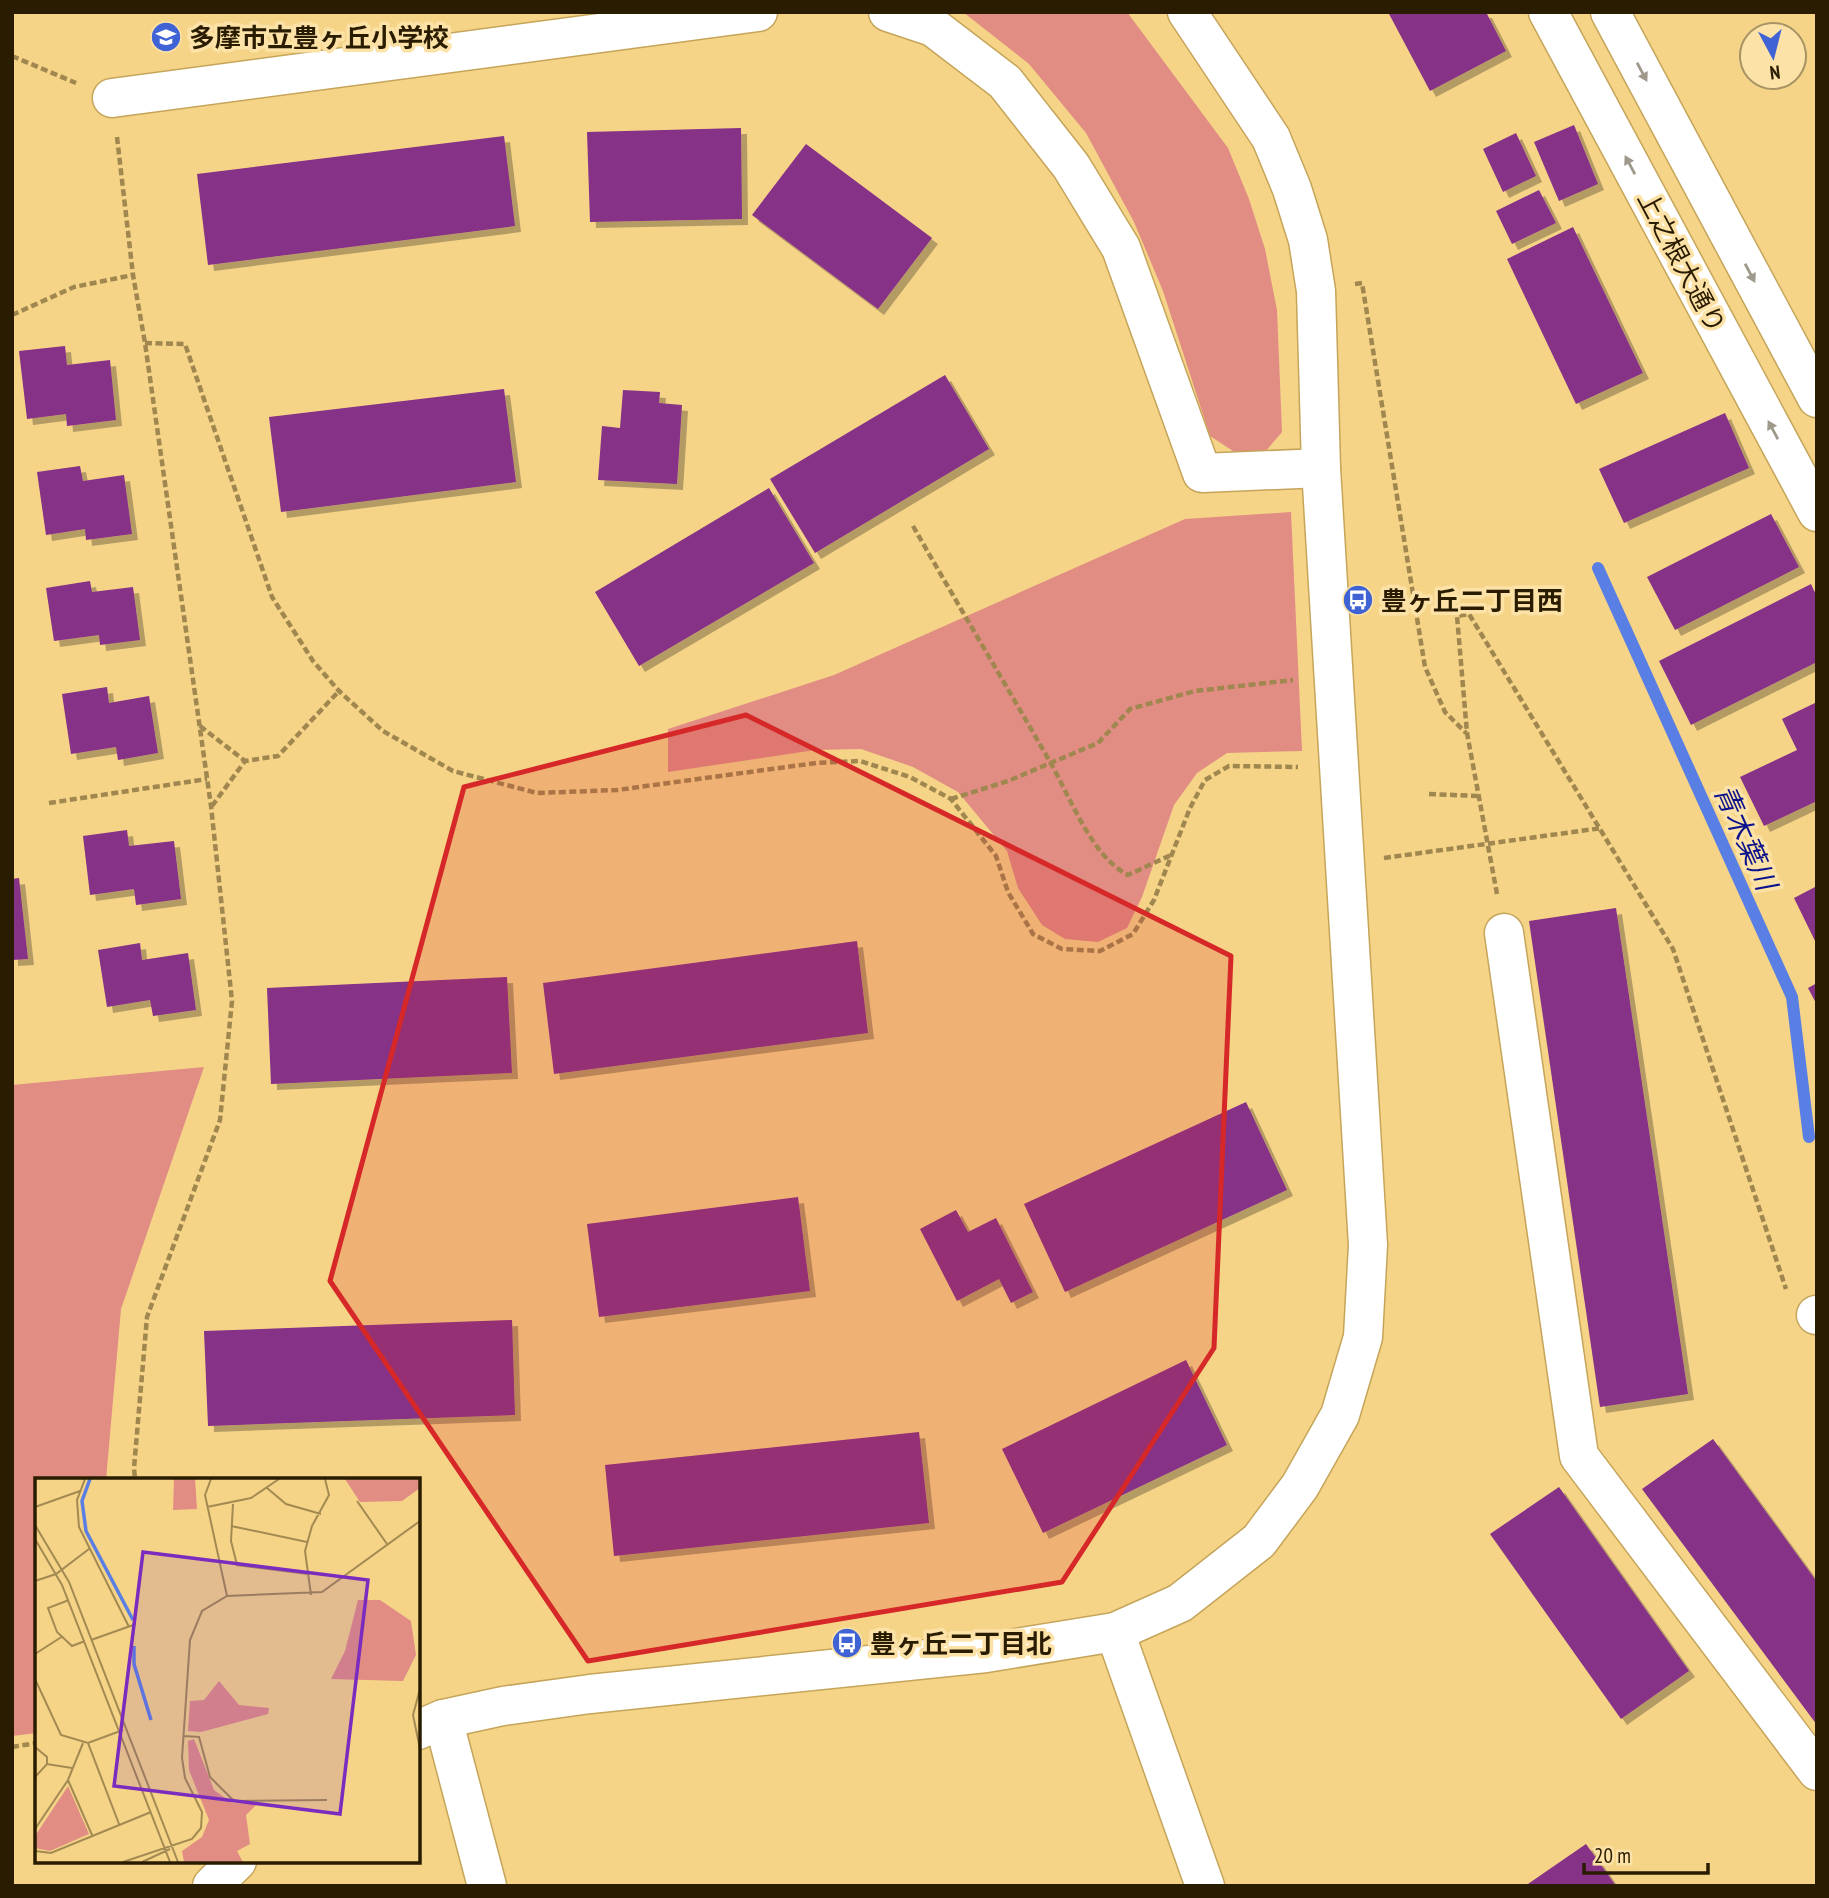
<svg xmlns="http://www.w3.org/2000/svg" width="1829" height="1898" font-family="'PT Sans Narrow','Noto Sans JP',sans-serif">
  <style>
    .green { fill: #e18d84 }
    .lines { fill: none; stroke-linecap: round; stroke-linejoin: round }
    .stream { stroke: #5a7fe4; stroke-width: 12 }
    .building { fill: #853087; filter: url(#shadow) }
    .minor-casing { stroke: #c5a55a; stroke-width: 41 }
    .path { stroke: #a0874f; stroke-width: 4.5; stroke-dasharray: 7 3.5; stroke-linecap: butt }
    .minor { stroke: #fff; stroke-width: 38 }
    .oneway { fill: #9f998c }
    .marked { fill: #d62828; fill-opacity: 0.2; stroke: #d62828; stroke-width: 5; stroke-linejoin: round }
    .labels { text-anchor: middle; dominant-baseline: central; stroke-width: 7; stroke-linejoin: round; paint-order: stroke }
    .poi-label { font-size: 26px; font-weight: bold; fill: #291c00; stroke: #fde2a7; text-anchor: start }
    .street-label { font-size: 26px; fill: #291c00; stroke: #fde2a7 }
    .water-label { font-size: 28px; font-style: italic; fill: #0c128c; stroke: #fde2a7 }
    .inset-river { fill: none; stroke: #5a7fe4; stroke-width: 3.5 }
    .inset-road { fill: none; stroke: #a38a52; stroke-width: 2 }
    .view { fill: #7b2cbf; fill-opacity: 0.15; stroke: #7b2cbf; stroke-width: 3.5 }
    .inset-edge { fill: none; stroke: #291c00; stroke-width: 3.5 }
  </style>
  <defs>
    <filter id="shadow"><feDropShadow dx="6" dy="6" stdDeviation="0" flood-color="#0004"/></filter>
  </defs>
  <rect width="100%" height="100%" fill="#f5d488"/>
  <g class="green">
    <polygon points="963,12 1127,12 1228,148 1249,199 1265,249 1277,310 1282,432 1265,452 1236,453 1210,436 1163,291 1134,222 1086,133 1029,64"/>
    <polygon points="1291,512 1302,751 1227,753 1197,773 1174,805 1142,897 1127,928 1098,942 1065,939 1042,925 1018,888 1007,851 958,792 913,767 861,749 815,750 668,772 668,729 834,675 1185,519"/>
    <polygon points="204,1067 121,1309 106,1480 37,1480 37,1733 12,1736 12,1085"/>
  </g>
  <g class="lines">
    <polyline class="stream" points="1598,568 1792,997 1809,1137"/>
  </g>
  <g class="building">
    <polygon points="1388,12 1486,12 1506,51 1430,91"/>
    <polygon points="1574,125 1598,184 1559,201 1534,142"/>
    <polygon points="741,128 742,219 590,222 587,132"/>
    <polygon points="1516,133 1536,176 1503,192 1483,149"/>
    <polygon points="504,136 515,226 208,265 197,174"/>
    <polygon points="806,144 932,238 878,309 752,215"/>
    <polygon points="1539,190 1556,223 1512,244 1496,211"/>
    <polygon points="1573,227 1643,373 1576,404 1507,259"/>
    <polygon points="65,346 67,365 110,360 116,420 67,426 66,414 27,419 19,351"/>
    <polygon points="945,375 989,449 815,553 770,479"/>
    <polygon points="504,389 516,482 281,512 269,417"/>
    <polygon points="623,390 660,392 659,403 682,405 677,484 598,480 602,426 620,428"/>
    <polygon points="1725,413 1749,468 1624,523 1599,469"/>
    <polygon points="80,466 83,481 124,475 132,534 86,540 85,529 46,535 37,472"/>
    <polygon points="769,488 814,563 639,666 595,592"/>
    <polygon points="1771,514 1799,567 1675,630 1647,577"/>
    <polygon points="90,581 92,592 133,587 140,640 100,645 99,635 54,641 46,588"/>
    <polygon points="1811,584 1817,597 1817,662 1691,725 1659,661"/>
    <polygon points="107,687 109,703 149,696 158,753 118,760 116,747 71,754 62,694"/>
    <polygon points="1817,702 1817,801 1764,826 1740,777 1797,750 1782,719"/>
    <polygon points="127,830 129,846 174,841 181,899 136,905 134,889 90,895 83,836"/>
    <polygon points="19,878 28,959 12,960 12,879"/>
    <polygon points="1817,886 1817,945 1794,898"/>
    <polygon points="1616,908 1688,1394 1600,1407 1529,921"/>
    <polygon points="857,941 868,1033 554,1074 543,983"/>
    <polygon points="140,943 142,960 188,953 196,1010 153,1016 150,1000 107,1007 98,950"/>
    <polygon points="507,977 512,1073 271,1084 267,988"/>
    <polygon points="1817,983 1817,1005 1808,988"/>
    <polygon points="1246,1102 1287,1190 1065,1292 1024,1204"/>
    <polygon points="798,1197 810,1291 599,1317 587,1224"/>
    <polygon points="956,1210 968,1232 996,1218 1033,1292 1011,1303 999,1279 957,1301 920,1229"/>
    <polygon points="512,1320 515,1415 208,1426 204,1331"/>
    <polygon points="1186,1360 1227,1445 1043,1533 1002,1449"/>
    <polygon points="919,1432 929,1523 614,1556 605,1465"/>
    <polygon points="1713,1439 1817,1582 1817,1725 1642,1489"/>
    <polygon points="1559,1487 1689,1671 1621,1719 1490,1534"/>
    <polygon points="1586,1844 1616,1886 1525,1886"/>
  </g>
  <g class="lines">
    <g class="minor-casing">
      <g id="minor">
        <polyline points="888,12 933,27 1005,82 1071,166 1121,248 1202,473 1321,468"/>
        <polyline points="1548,12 1817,512"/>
        <polyline points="1610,12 1817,398"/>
        <polyline points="112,98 758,12"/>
        <polyline points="1504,933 1579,1456 1817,1771"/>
        <polyline points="1816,1315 1817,1315"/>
        <polyline points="1115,1632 1205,1886"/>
        <polyline points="443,1719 487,1886"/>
        <polyline points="418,1730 443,1719 503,1706 590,1694 986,1653 1115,1632 1180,1603 1259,1541 1300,1486 1340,1415 1363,1337 1368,1245 1321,468 1316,291 1308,240 1292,189 1271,138 1187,12"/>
        <polyline points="212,1886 237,1861"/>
      </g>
    </g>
    <g class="path">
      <polyline points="12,56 76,83"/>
      <polyline points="117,137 133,275 145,343 211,806 232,1001 220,1120 147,1317 134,1468 135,1480"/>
      <polyline points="1355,284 1362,283 1425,667 1445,712 1466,733"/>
      <polyline points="12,315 74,287 133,275"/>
      <polyline points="145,343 185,344 272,597 313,661 339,691 383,731 453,771 537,793 617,790 816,763 860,761 910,777 951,799 996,856 1008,892 1033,934 1062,949 1100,951 1133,934 1154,900 1190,808 1205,780 1229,766 1298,767"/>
      <path d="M913,526C958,605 1005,683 1050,762C1071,798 1091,856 1128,875L1171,855"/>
      <polyline points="200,726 245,761"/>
      <polyline points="1429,794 1478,796"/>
      <polyline points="951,799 1008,781 1098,743 1130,709 1195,691 1293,680"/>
      <polyline points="49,803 207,779"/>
      <polyline points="212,806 245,761 278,756 339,691"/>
      <polyline points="1384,858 1602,828"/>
      <polyline points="1497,894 1467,733 1457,616 1469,614 1673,949 1786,1289"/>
      <polyline points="12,1747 37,1743"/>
    </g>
    <use href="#minor" class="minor"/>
  </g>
  <defs><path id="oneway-solid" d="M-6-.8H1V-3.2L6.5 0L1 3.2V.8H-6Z" transform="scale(1.75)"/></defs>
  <g class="oneway">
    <use href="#oneway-solid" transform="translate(1642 72) rotate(62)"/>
    <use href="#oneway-solid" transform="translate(1630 165) rotate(-118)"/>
    <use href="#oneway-solid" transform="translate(1750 273) rotate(62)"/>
    <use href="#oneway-solid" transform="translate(1773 430) rotate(-118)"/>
  </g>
  <path class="marked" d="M746,715L1231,956L1214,1348L1062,1582L588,1661L330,1281L464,787Z"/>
  <defs>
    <g id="school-disc" transform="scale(1.575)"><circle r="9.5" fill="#3f63d5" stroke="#fde2a7"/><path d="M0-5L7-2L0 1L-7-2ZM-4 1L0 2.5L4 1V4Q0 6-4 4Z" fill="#fff"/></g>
    <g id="bus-disc" transform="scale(1.575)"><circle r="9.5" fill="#3f63d5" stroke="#fde2a7"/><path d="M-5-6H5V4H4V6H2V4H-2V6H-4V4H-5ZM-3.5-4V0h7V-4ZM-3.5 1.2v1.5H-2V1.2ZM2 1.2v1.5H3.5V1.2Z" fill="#fff"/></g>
  </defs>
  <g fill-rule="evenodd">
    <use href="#school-disc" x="166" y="37"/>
    <use href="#bus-disc" x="1358" y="600"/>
    <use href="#bus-disc" x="847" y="1643"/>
  </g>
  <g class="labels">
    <g class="poi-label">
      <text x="189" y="37">多摩市立豊ヶ丘小学校</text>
      <text x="1381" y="600">豊ヶ丘二丁目西</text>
      <text x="870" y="1643">豊ヶ丘二丁目北</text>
    </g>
    <g class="street-label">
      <text transform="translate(1682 262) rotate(62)">上之根大通り</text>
    </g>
    <g class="water-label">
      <text transform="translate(1746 837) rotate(66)">青木葉川</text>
    </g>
  </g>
  <g transform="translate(35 1478)">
    <rect width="385" height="385" fill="#f5d488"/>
    <path d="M139,1H160L162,31L138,32ZM310,1H385V10L367,23L325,24ZM323,122H345L376,143L381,177L368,203L296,201L310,173ZM184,203L204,227L234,230L233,236L166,254L153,253L155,223L169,222ZM159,261L179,312L197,325L222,326L211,337L215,366L202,373L208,384H149L147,373L167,359L174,342L154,292L153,263ZM33,308L54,356L15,373L0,370V358Z" fill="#e18d84"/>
    <path class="inset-river" d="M55,1L47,23L51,53L98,142M99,168V186L116,242"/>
    <path class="inset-road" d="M50,1L42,22L44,49L94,149M176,1L170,17L192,118M232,10L251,26L286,36M322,23L352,66M198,26L196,63L202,87L273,96M0,29L45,13M172,29L216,20L244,1M0,47L34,104L143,384M196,48L272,64M0,61L27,107L135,384M0,103L21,96L54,71M276,117L270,73L277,48L294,17L290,1M34,122L13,130L22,154L37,168L50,163M56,162L101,146M0,176L28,158M0,201L26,257L53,265L88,252M385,211L378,237L385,271M149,258L164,259L175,299L199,323L292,322M53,265L84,346M0,269L12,279V286M0,299L12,286L37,290M33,302L57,357M0,351L33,302L48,265M0,373L16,375L116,334M88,384L157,361L166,350L167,334L150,300L147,280L155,162L167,133L192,118L287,114L385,43M107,384L135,371"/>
    <path class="view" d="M108,74L333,102L305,336L79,308Z"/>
    <rect width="385" height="385" class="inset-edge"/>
  </g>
  <rect width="1829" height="1898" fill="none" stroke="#291c00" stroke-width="28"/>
  <g transform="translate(1773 56) rotate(173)"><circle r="33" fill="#fde2a7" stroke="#a89364" stroke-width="2"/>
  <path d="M0-5L12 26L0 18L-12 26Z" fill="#3f63d5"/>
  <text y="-10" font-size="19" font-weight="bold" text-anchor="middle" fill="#291c00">N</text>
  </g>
  <path d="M1584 1863v10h124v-10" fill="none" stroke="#291c00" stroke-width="3.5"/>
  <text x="1594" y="1863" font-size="21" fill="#291c00" stroke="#fde2a7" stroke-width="5" paint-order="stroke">20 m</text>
</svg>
